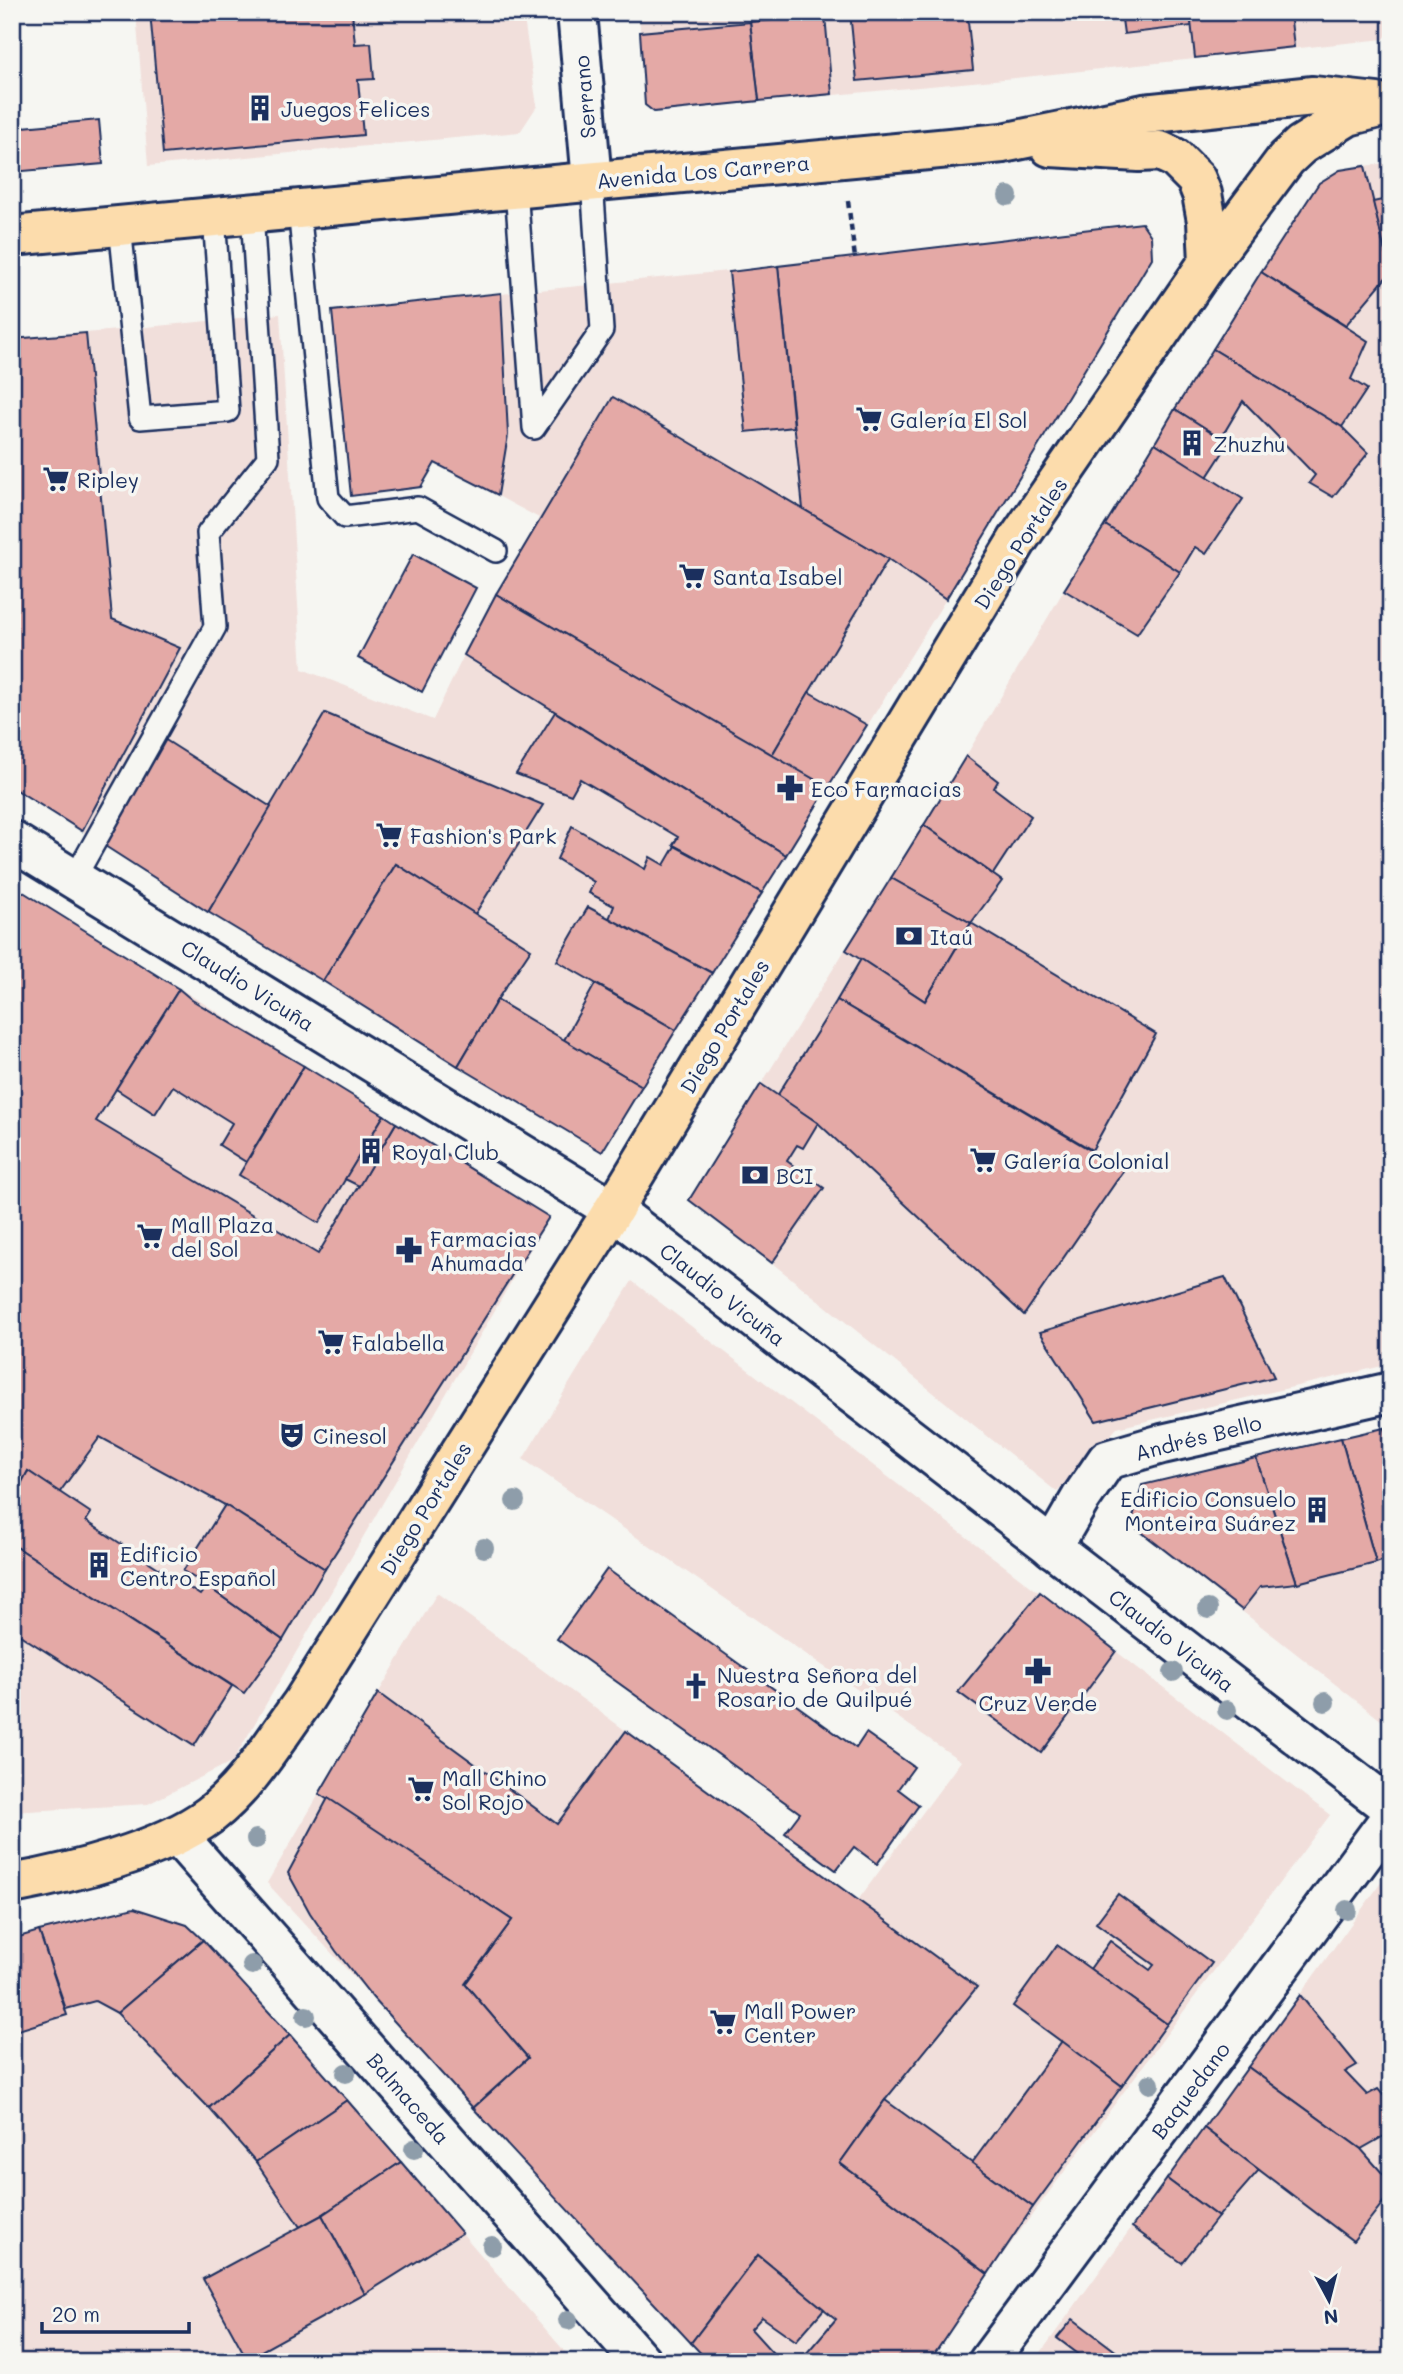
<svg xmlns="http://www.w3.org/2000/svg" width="1403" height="2374" font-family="Mali,sans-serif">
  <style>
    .built { fill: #f1dfdb }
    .building { fill: #e4a9a6; stroke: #1b2f5e; stroke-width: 2 }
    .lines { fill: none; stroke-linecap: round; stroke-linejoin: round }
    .lane-casing { stroke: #1b2f5e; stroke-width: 26 }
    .street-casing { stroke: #1b2f5e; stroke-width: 44 }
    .secondary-casing { stroke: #1b2f5e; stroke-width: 44 }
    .primary-casing { stroke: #1b2f5e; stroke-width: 44 }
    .path { stroke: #1b2f5e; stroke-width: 4.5; stroke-dasharray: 7 5; stroke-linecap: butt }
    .lane { stroke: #f6f6f2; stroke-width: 21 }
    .street { stroke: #f6f6f2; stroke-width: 38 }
    .secondary { stroke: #f6f6f2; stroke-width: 38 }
    .primary { stroke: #fcdcac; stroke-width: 38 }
    .tree { fill: #8e9daa }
    .labels { text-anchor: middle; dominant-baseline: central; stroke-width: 7; stroke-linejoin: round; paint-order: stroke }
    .street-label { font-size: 21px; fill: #1b2f5e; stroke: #f6f6f2 }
    .poi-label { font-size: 21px; fill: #1b2f5e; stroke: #f6f6f2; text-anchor: start }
  </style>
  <rect width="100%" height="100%" fill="#f6f6f2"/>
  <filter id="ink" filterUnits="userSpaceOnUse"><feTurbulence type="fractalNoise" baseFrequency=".0143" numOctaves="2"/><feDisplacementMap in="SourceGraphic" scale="14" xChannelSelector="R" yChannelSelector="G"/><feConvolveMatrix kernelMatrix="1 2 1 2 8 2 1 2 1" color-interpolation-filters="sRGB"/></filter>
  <g filter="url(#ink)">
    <g class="built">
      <polygon points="136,12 523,12 537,106 520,132 148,166"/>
      <polygon points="639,12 1390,12 1391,30 1384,39 1015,78 654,112 645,105"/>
      <polygon points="1391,162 1391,1364 1117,1428 1057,1492 772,1263 689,1200 966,756 1064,590 1175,409 1319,183 1340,170"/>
      <polygon points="1151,236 1152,258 946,599 602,1152 208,912 82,831 86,333 280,314 302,669 433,720 464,655 539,518 436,463 421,487 351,496 332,311 855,258"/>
      <polygon points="12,885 549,1217 233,1761 148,1804 12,1812"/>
      <polygon points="632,1281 1330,1815 988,2274 929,2362 709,2362 267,1883 437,1593 858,1900 961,1761 523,1459"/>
      <polygon points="1391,1427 1391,1728 1131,1524 1142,1485"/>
      <polygon points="1383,1880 1391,1889 1391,2362 1034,2362"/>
      <polygon points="134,1908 187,1925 203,1940 290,2035 574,2362 12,2362 12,1939"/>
    </g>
    <g class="building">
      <polygon points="150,12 352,12 355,44 371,43 374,79 358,80 363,135 163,154"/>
      <polygon points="850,12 967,12 973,70 857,81"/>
      <polygon points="1121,12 1190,12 1192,26 1124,34"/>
      <polygon points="1190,12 1290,12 1294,47 1195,58"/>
      <polygon points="825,15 832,94 759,101 750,22"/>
      <polygon points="750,22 759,101 654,112 645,105 640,32"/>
      <polygon points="99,120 103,164 12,172 12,128"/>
      <polygon points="1365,166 1390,273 1346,325 1261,272 1319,183 1340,170"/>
      <polygon points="1391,198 1391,276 1373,202"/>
      <polygon points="1142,223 1151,236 1152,258 946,599 888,559 803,509 778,266"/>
      <polygon points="778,266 794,427 746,432 729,272"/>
      <polygon points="1261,272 1368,341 1351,379 1367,389 1342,427 1213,349"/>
      <polygon points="501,293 508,435 498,495 435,463 421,487 351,496 332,311"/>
      <polygon points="86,333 112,619 180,648 82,831 12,787 12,339"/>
      <polygon points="1213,349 1342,427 1368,453 1333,497 1309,483 1315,475 1243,401 1221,438 1175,409"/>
      <polygon points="613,397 888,559 772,755 496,594"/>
      <polygon points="1175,409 1229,443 1207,477 1155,443"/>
      <polygon points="1155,443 1243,499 1206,554 1195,547 1180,572 1105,525"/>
      <polygon points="1105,525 1180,572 1137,634 1064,590"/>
      <polygon points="413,554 476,588 422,692 358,658"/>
      <polygon points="496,594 828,787 786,855 464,655"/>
      <polygon points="809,692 867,725 828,787 772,755"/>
      <polygon points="555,712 786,855 762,893 673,845 678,837 580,779 571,795 516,774"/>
      <polygon points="325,713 543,805 475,914 396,864 323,981 208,912"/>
      <polygon points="164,739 271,807 208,912 105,846"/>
      <polygon points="966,756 998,781 994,788 1031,816 993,874 924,825"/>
      <polygon points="924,825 1002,881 971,923 891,878"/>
      <polygon points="572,826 645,869 650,857 664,865 675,846 762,893 712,973 609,919 614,906 589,893 594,882 557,859"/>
      <polygon points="396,864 531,949 497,1000 458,1066 323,981"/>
      <polygon points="891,878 971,923 925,1001 846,950"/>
      <polygon points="12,885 179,989 96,1121 318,1254 396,1123 549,1217 325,1569 225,1505 100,1437 59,1493 28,1471 12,1501"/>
      <polygon points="588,907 712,973 676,1030 557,961"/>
      <polygon points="971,923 1156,1034 1092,1150 837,1000 861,959 925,1001"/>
      <polygon points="595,984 676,1030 642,1086 564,1040"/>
      <polygon points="179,989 192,1000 304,1066 246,1162 219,1145 232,1123 173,1086 155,1114 116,1089"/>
      <polygon points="497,1000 642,1086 602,1152 458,1066"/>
      <polygon points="837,1000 1124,1170 1024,1315 818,1123 777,1096"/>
      <polygon points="304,1066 384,1115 319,1223 239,1175"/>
      <polygon points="761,1084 818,1123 803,1148 797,1145 787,1161 824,1188 772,1263 689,1200"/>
      <polygon points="384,1115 396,1123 359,1186 345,1179"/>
      <polygon points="1225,1277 1274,1377 1096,1421 1040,1332"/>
      <polygon points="1391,1427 1391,1456 1384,1428"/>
      <polygon points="1384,1428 1391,1456 1391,1558 1376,1563 1341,1438"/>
      <polygon points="1341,1438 1376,1563 1297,1583 1256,1458"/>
      <polygon points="1256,1458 1297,1583 1260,1587 1242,1610 1131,1524 1142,1485"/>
      <polygon points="28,1471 91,1513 86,1521 200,1595 207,1586 283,1640 244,1693 12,1544 12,1501"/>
      <polygon points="225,1505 325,1569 283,1640 207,1586 183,1571"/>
      <polygon points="12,1544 232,1686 194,1746 12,1630"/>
      <polygon points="607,1569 856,1748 866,1733 914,1767 898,1789 919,1805 877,1864 854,1847 836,1870 785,1833 800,1813 557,1639"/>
      <polygon points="1040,1592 1116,1651 1041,1753 958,1692"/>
      <polygon points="378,1693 557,1824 626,1731 977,1987 885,2100 840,2163 988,2274 929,2362 799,2362 836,2319 758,2255 691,2343 473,2108 528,2058 465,1984 512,1920 319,1794"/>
      <polygon points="328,1798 512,1920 465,1984 528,2058 473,2108 373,1998 336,1951 310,1913 288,1873"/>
      <polygon points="1118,1894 1212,1963 1167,2024 1090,1969 1110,1941 1150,1970 1154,1965 1096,1923"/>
      <polygon points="134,1908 187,1925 203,1940 117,2013 95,2001 66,2009 39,1931"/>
      <polygon points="39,1931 67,2015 12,2032 12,1939"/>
      <polygon points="203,1940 290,2035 209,2108 117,2013"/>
      <polygon points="1057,1945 1167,2024 1122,2086 1013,2006"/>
      <polygon points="1300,1995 1357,2065 1345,2072 1367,2095 1378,2089 1391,2104 1391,2132 1361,2149 1248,2067"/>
      <polygon points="290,2035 347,2100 256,2162 209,2108"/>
      <polygon points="1062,2041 1122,2086 1033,2207 972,2163"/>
      <polygon points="1248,2067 1361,2149 1391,2183 1391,2192 1353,2241 1204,2128"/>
      <polygon points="347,2100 401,2162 322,2215 300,2227 256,2162"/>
      <polygon points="885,2100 1033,2207 988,2274 840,2163"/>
      <polygon points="1204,2128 1259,2170 1218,2217 1167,2179"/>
      <polygon points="401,2162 462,2233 365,2294 322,2215"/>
      <polygon points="1167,2179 1218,2217 1182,2263 1132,2227"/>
      <polygon points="322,2215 365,2294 247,2359 203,2279"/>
      <polygon points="758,2255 824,2309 796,2341 762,2317 751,2329 781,2362 709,2362 691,2343"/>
      <polygon points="1073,2319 1130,2362 1089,2362 1057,2338"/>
    </g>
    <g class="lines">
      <g class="lane-casing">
        <g id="lane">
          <polyline points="516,189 534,428 602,330 592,181"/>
          <polyline points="299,209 328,498 345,517 418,508 496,551"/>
          <polyline points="120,226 140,418 228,411 214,217"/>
          <polyline points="74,879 215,627 208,533 268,458 252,213"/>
        </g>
      </g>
      <g class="street-casing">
        <g id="street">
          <polyline points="577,12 592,181"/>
          <polyline points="1052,1548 1081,1498 1107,1460 1162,1444 1391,1392"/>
          <polyline points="988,2362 1391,1817"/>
        </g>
      </g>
      <g class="secondary-casing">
        <g id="secondary">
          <polyline points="12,841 613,1210 1391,1808"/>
          <polyline points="177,1835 642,2362"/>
        </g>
      </g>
      <g class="primary-casing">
        <g id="primary">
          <polyline points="1050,147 1139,152 1160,151 1175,158 1196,179 1202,194 1207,221 1209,262"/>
          <polyline points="12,236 1003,143 1144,114 1313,96 1377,103"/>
          <path d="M12,1884C71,1873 162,1851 210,1815C248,1786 274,1741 302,1703L613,1210L1017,541L1203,270L1286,159L1301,145L1348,116L1390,105"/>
        </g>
      </g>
      <polyline class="path" points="848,201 855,258"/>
      <use href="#lane" class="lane"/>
      <use href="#street" class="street"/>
      <use href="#secondary" class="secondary"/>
      <use href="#primary" class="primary"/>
    </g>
    <g class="tree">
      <circle cx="1008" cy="196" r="10"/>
      <circle cx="515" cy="1501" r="10"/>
      <circle cx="484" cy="1548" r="10"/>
      <circle cx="1208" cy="1609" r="10"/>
      <circle cx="1173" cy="1672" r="10"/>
      <circle cx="1325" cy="1702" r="10"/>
      <circle cx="1227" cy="1710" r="10"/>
      <circle cx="256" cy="1839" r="10"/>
      <circle cx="1347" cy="1910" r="10"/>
      <circle cx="252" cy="1965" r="10"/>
      <circle cx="306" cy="2016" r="10"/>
      <circle cx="346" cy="2073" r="10"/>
      <circle cx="1150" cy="2084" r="10"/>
      <circle cx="414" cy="2149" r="10"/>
      <circle cx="492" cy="2246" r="10"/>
      <circle cx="568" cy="2320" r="10"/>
    </g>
  </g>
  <defs>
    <g id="building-bare" transform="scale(2.1)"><path d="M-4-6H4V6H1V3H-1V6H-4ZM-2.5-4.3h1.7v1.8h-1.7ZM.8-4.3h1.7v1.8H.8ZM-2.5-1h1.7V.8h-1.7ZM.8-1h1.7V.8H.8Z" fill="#1b2f5e" stroke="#f6f6f2" stroke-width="2.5" paint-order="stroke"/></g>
    <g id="supermarket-bare" transform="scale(2.1)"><path d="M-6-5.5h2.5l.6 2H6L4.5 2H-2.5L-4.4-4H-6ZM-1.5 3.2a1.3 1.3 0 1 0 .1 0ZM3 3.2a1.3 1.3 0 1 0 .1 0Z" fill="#1b2f5e" stroke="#f6f6f2" stroke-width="2.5" paint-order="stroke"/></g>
    <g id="pharmacy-bare" transform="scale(2.1)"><path d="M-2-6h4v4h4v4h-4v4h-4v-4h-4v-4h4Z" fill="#1b2f5e" stroke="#f6f6f2" stroke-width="2.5" paint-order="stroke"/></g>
    <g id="bank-bare" transform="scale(2.1)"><path d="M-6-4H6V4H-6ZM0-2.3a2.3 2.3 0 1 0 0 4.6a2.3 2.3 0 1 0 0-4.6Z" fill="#1b2f5e" stroke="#f6f6f2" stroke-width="2.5" paint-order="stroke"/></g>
    <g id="theatre-bare" transform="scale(2.1)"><path d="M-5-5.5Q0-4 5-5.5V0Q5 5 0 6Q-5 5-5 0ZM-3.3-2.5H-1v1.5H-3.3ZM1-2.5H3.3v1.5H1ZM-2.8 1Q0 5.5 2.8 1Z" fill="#1b2f5e" stroke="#f6f6f2" stroke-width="2.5" paint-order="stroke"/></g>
    <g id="church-bare" transform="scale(2.1)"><path d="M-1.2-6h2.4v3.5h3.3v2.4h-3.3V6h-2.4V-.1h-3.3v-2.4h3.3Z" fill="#1b2f5e" stroke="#f6f6f2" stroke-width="2.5" paint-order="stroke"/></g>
  </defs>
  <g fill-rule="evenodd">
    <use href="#building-bare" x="260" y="108"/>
    <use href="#supermarket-bare" x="869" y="419"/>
    <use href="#building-bare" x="1192" y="443"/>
    <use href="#supermarket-bare" x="56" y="479"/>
    <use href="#supermarket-bare" x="692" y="576"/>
    <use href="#pharmacy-bare" x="790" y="788"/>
    <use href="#supermarket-bare" x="389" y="835"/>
    <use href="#bank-bare" x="909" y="936"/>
    <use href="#building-bare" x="371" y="1151"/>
    <use href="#supermarket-bare" x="983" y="1160"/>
    <use href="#bank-bare" x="755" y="1175"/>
    <use href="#supermarket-bare" x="150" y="1236"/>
    <use href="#pharmacy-bare" x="409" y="1250"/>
    <use href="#supermarket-bare" x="331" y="1342"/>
    <use href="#theatre-bare" x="292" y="1435"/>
    <use href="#building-bare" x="1317" y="1510"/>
    <use href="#building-bare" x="99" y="1565"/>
    <use href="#pharmacy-bare" x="1038" y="1671"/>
    <use href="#church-bare" x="696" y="1686"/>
    <use href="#supermarket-bare" x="421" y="1789"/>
    <use href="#supermarket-bare" x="723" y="2022"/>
  </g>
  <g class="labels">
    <g class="street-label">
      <text transform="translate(584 97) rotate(-95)">Serrano</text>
      <text transform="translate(703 171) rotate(-5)">Avenida Los Carrera</text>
      <text transform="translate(1020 543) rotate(-57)">Diego Portales</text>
      <text transform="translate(248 985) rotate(32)">Claudio Vicuña</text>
      <text transform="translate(724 1026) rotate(-59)">Diego Portales</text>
      <text transform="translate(723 1294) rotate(38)">Claudio Vicuña</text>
      <text transform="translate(1198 1437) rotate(-14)">Andrés Bello</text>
      <text transform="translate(425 1508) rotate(-58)">Diego Portales</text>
      <text transform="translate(1172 1640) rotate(38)">Claudio Vicuña</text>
      <text transform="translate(1190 2090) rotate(-53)">Baquedano</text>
      <text transform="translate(409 2098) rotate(49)">Balmaceda</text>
    </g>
    <g class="poi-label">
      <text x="281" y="108">Juegos Felices</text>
      <text x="890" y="419">Galería El Sol</text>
      <text x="1213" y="443">Zhuzhu</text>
      <text x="77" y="479">Ripley</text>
      <text x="713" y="576">Santa Isabel</text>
      <text x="811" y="788">Eco Farmacias</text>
      <text x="410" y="835">Fashion's Park</text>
      <text x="930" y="936">Itaú</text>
      <text x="392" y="1151">Royal Club</text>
      <text x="1004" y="1160">Galería Colonial</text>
      <text x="776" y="1175">BCI</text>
      <text x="171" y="1224">Mall Plaza<tspan x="171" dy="24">del Sol</tspan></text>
      <text x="430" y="1238">Farmacias<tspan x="430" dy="24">Ahumada</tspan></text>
      <text x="352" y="1342">Falabella</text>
      <text x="313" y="1435">Cinesol</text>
      <text x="1296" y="1498" text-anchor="end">Edificio Consuelo<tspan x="1296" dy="24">Monteira Suárez</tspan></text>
      <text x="120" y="1553">Edificio<tspan x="120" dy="24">Centro Español</tspan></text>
      <text x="717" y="1674">Nuestra Señora del<tspan x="717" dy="24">Rosario de Quilpué</tspan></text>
      <text x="1038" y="1702" text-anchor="middle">Cruz Verde</text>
      <text x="442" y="1777">Mall Chino<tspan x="442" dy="24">Sol Rojo</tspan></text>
      <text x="744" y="2010">Mall Power<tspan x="744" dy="24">Center</tspan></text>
    </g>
  </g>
  <rect width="1403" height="2374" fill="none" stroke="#f6f6f2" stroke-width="42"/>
  <rect x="21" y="21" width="1361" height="2332" fill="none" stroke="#1b2f5e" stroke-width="2.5" filter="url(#ink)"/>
  <g transform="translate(1329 2300) rotate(173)" stroke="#f6f6f2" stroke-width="5" paint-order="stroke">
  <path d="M0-5L12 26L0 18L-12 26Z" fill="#1b2f5e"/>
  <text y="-10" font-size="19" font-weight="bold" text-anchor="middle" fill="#1b2f5e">N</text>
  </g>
  <path d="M42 2322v10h147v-10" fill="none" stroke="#1b2f5e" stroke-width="3.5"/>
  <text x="52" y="2322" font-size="21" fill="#1b2f5e" stroke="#f6f6f2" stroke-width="5" paint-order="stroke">20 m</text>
</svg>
